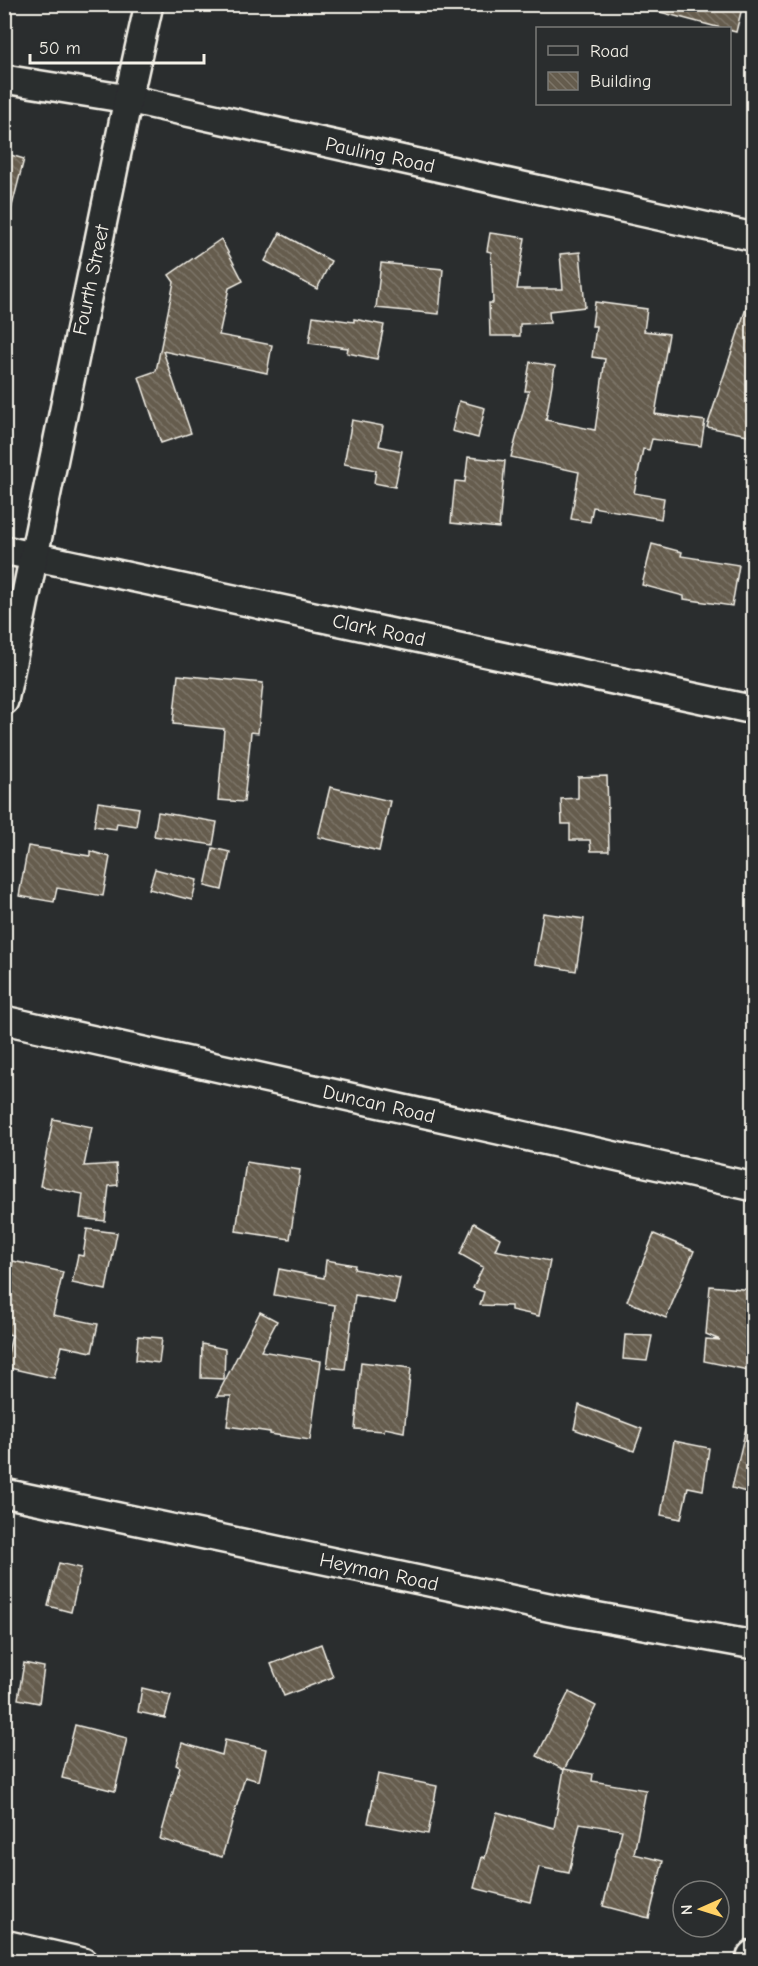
<svg xmlns="http://www.w3.org/2000/svg" width="758" height="1966" font-family="'Comic Neue',sans-serif">
  <style>
    .building { fill: url(#building-back-hatch); stroke: #f4f1e8; stroke-width: 1.5 }
    .lines { fill: none; stroke-linecap: round; stroke-linejoin: round }
    .minor-casing { stroke: #f4f1e8; stroke-width: 32 }
    .secondary-casing { stroke: #f4f1e8; stroke-width: 38 }
    .minor { stroke: #2a2d2e; stroke-width: 27 }
    .secondary { stroke: #2a2d2e; stroke-width: 33 }
    .labels { text-anchor: middle; dominant-baseline: central; stroke-width: 6; stroke-linejoin: round; paint-order: stroke }
    .street-label { font-size: 20px; fill: #f4f1e8; stroke: #2a2d2e }
  </style>
  <defs>
    <pattern id="building-back-hatch" width="6" height="6" patternUnits="userSpaceOnUse" patternTransform="scale(1.5)"><rect width="6" height="6" fill="#655c4d"/><path d="M-1 5l2 2M0 0l6 6M5-1l2 2" fill="none" stroke="#7c7467"/></pattern>
  </defs>
  <rect width="100%" height="100%" fill="#2a2d2e"/>
  <filter id="ink" filterUnits="userSpaceOnUse"><feTurbulence type="fractalNoise" baseFrequency=".0167" numOctaves="2"/><feDisplacementMap in="SourceGraphic" scale="12" xChannelSelector="R" yChannelSelector="G"/><feConvolveMatrix kernelMatrix="1 2 1 2 8 2 1 2 1" color-interpolation-filters="sRGB"/></filter>
  <g filter="url(#ink)">
    <g class="building">
      <polygon points="657,4 743,4 736,32 656,11"/>
      <polygon points="4,153 24,159 11,210 4,209"/>
      <polygon points="280,233 331,261 317,289 265,261"/>
      <polygon points="490,233 525,238 517,289 563,289 560,254 580,252 585,307 549,311 550,323 520,324 520,336 490,336 489,303 493,303 491,252 487,251"/>
      <polygon points="221,239 243,281 229,288 219,335 272,345 267,373 163,351 191,433 161,443 139,377 156,371 174,282 169,275"/>
      <polygon points="381,263 443,269 439,314 376,308"/>
      <polygon points="750,296 753,296 753,436 707,427"/>
      <polygon points="595,302 647,309 644,331 669,334 655,414 705,421 701,446 652,439 649,450 643,449 634,493 664,498 661,519 593,507 590,522 571,519 579,472 511,457 529,391 525,391 530,362 555,366 546,420 595,430 605,359 592,357 596,326 592,326"/>
      <polygon points="313,316 354,322 354,319 384,325 377,359 347,353 348,348 309,343"/>
      <polygon points="459,401 485,408 478,438 452,431"/>
      <polygon points="352,420 383,426 379,446 402,451 395,487 374,483 376,470 344,464"/>
      <polygon points="468,457 505,461 499,528 451,523 455,481 465,482"/>
      <polygon points="652,544 682,552 681,556 739,565 732,606 684,599 684,596 642,585"/>
      <polygon points="178,675 263,683 258,733 251,732 244,802 218,800 224,729 173,724"/>
      <polygon points="607,776 609,851 591,851 590,840 570,840 570,824 562,824 561,799 578,798 578,777"/>
      <polygon points="330,787 390,801 379,851 318,837"/>
      <polygon points="98,802 139,808 136,826 117,823 116,829 94,826"/>
      <polygon points="158,812 217,822 213,845 154,836"/>
      <polygon points="28,846 90,856 90,851 110,857 103,896 57,888 54,902 19,896"/>
      <polygon points="213,848 230,852 222,890 205,886"/>
      <polygon points="155,869 197,880 192,900 149,889"/>
      <polygon points="543,913 584,919 576,971 535,964"/>
      <polygon points="53,1119 92,1127 84,1166 116,1164 118,1185 109,1186 105,1221 80,1218 83,1194 40,1186"/>
      <polygon points="246,1162 300,1170 290,1239 236,1231"/>
      <polygon points="474,1223 500,1238 495,1250 550,1261 539,1316 511,1310 511,1306 480,1305 484,1292 473,1288 483,1267 460,1254"/>
      <polygon points="87,1229 117,1233 106,1290 72,1283 78,1255 83,1256"/>
      <polygon points="654,1234 694,1251 666,1318 627,1301"/>
      <polygon points="326,1260 355,1265 354,1269 400,1278 395,1303 355,1295 345,1369 327,1367 335,1305 274,1295 279,1269 324,1278"/>
      <polygon points="13,1261 63,1272 53,1315 98,1324 92,1352 62,1346 54,1378 5,1367 12,1335 4,1333 4,1297"/>
      <polygon points="710,1286 753,1290 753,1371 704,1361 706,1339 720,1340 706,1334"/>
      <polygon points="260,1312 277,1321 261,1351 321,1361 310,1440 270,1434 270,1432 227,1426 231,1396 217,1396"/>
      <polygon points="625,1335 652,1336 647,1361 623,1359"/>
      <polygon points="138,1336 162,1338 159,1363 136,1360"/>
      <polygon points="202,1344 225,1349 224,1379 201,1378"/>
      <polygon points="361,1362 411,1368 404,1432 385,1428 384,1431 355,1429"/>
      <polygon points="579,1405 642,1429 634,1451 574,1429"/>
      <polygon points="746,1428 753,1429 753,1494 732,1488"/>
      <polygon points="674,1441 709,1448 703,1490 688,1487 681,1519 661,1515"/>
      <polygon points="59,1563 81,1568 71,1612 48,1606"/>
      <polygon points="321,1644 333,1677 284,1696 271,1664"/>
      <polygon points="24,1663 44,1667 39,1703 18,1699"/>
      <polygon points="142,1688 171,1695 165,1718 138,1712"/>
      <polygon points="569,1692 596,1706 564,1770 537,1756"/>
      <polygon points="75,1725 127,1738 115,1791 62,1778"/>
      <polygon points="225,1740 266,1749 259,1781 245,1777 222,1857 160,1839 180,1767 176,1765 182,1743 222,1755"/>
      <polygon points="564,1769 593,1774 592,1781 646,1790 634,1854 663,1861 649,1918 603,1906 622,1830 580,1823 569,1873 539,1867 530,1902 474,1888 482,1857 485,1858 497,1812 554,1828"/>
      <polygon points="378,1774 437,1786 428,1834 368,1823"/>
    </g>
    <g class="lines">
      <g class="minor-casing">
        <g id="minor">
          <polyline points="4,79 128,99 754,237"/>
          <polyline points="4,550 754,710"/>
          <polyline points="4,701 128,99 149,4"/>
          <polyline points="4,1020 754,1187"/>
          <polyline points="4,1493 572,1612 754,1645"/>
          <polyline points="4,1944 83,1962"/>
        </g>
      </g>
      <g class="secondary-casing">
        <polyline id="secondary" points="753,1962 754,1957"/>
      </g>
      <use href="#minor" class="minor"/>
      <use href="#secondary" class="secondary"/>
    </g>
  </g>
  <g class="labels">
    <g class="street-label">
      <text transform="translate(380 155) rotate(12)">Pauling Road</text>
      <text transform="translate(91 280) rotate(-78)">Fourth Street</text>
      <text transform="translate(379 630) rotate(12)">Clark Road</text>
      <text transform="translate(379 1104) rotate(13)">Duncan Road</text>
      <text transform="translate(379 1572) rotate(12)">Heyman Road</text>
    </g>
  </g>
  <rect width="758" height="1966" fill="none" stroke="#2a2d2e" stroke-width="24"/>
  <rect x="12" y="12" width="734" height="1942" fill="none" stroke="#f4f1e8" stroke-width="2" filter="url(#ink)"/>
  <rect x="536" y="27" width="195" height="78" fill="#2a2d2e" stroke="#7b7b78" stroke-width="1.5"/>
  <rect x="548" y="46" width="30" height="9" fill="#2a2d2e" stroke="#7b7b78" stroke-width="1.5"/>
  <text x="590" y="57" font-size="18" fill="#f4f1e8">Road</text>
  <rect x="548" y="72" width="30" height="18" fill="url(#building-back-hatch)" stroke="#7b7b78" stroke-width="1.5"/>
  <text x="590" y="87" font-size="18" fill="#f4f1e8">Building</text>
  <g transform="translate(701 1909) rotate(267)"><circle r="28" fill="#2a2d2e" stroke="#7b7b78" stroke-width="1.5"/>
  <path d="M0-4.5L10 22L0 15L-10 22Z" fill="#ffd166"/>
  <text y="-9" font-size="16" font-weight="bold" text-anchor="middle" fill="#f4f1e8">N</text>
  </g>
  <path d="M30 54v9h174v-9" fill="none" stroke="#f4f1e8" stroke-width="3"/>
  <text x="39" y="54" font-size="18" fill="#f4f1e8" stroke="#2a2d2e" stroke-width="4.5" paint-order="stroke">50 m</text>
</svg>
